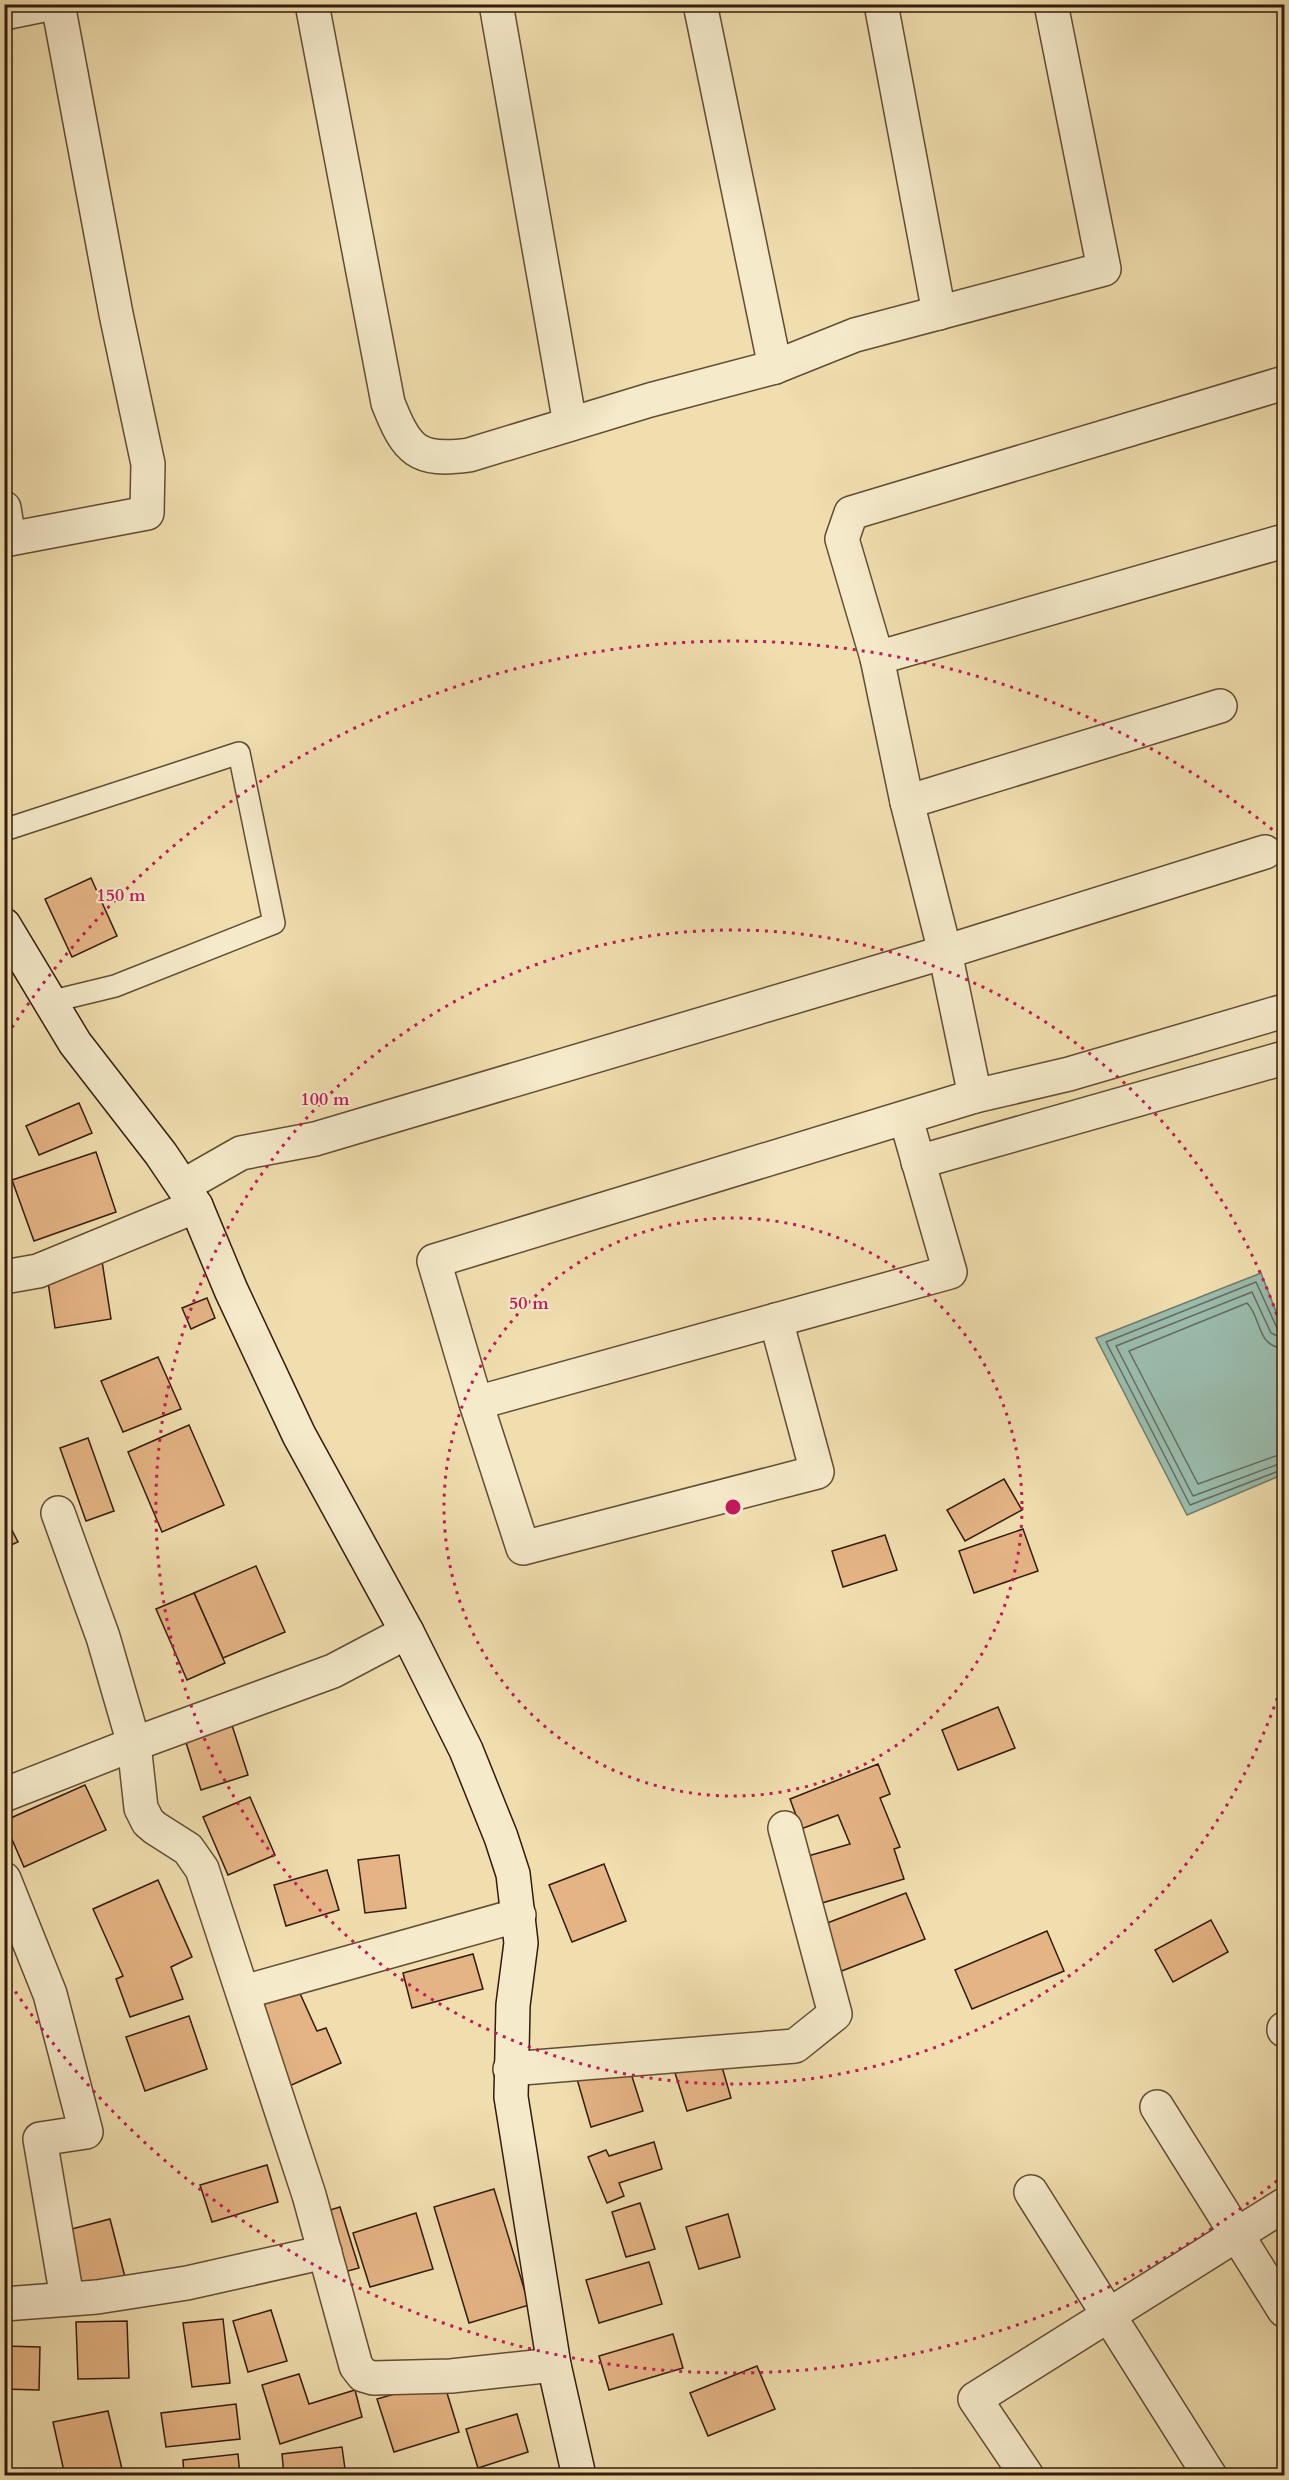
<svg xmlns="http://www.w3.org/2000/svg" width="1289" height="2480" font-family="Cardo,serif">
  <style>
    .water { fill: #9abcad; stroke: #707c6d; stroke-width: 1.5 }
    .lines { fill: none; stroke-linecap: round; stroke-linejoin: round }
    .shore { stroke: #666c5d; stroke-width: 1.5 }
    .building { fill: #e5b484; stroke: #321b0d; stroke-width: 1.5 }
    .lane-casing { stroke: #624c35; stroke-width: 24 }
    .street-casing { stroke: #624c35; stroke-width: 36 }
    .secondary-casing { stroke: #321b0d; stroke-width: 36 }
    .lane { stroke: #f5eaca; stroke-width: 21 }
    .street { stroke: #f5eaca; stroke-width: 33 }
    .secondary { stroke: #f5eaca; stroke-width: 33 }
    .ring { fill: none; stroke: #c2185b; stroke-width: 3; stroke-dasharray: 3 6 }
    .centre { fill: #c2185b; stroke: #f5eaca; stroke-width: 3 }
    .ring-label { font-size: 18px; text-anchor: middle; font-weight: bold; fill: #c2185b; stroke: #f5eaca; stroke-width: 4.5; stroke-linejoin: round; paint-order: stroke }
  </style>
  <rect width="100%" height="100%" fill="#f0deae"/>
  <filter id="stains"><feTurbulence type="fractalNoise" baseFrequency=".00333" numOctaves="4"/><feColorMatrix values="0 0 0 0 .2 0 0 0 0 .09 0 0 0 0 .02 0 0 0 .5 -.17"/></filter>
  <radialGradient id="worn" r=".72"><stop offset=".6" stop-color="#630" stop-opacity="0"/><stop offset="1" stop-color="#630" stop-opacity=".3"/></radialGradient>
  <polygon class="water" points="1261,1273 1284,1332 1284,1474 1187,1515 1096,1338"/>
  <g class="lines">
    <g class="shore">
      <polyline points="1284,1331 1277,1328 1256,1282 1106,1342 1190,1505 1284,1469"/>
      <polyline points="1284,1339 1271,1333 1252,1292 1116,1346 1193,1496 1284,1462"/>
      <path d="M1284,1348C1256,1347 1262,1318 1247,1303L1129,1351L1198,1484L1284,1453"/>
    </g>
  </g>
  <g class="building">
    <polygon points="91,878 117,936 72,957 45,899"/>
    <polygon points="79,1103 92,1133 39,1155 26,1126"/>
    <polygon points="96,1152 116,1212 34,1241 12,1180"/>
    <polygon points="4,1208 11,1230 4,1232"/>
    <polygon points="102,1261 111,1319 55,1328 46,1269"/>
    <polygon points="207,1298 215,1318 191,1329 182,1308"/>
    <polygon points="4,1333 11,1351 4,1353"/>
    <polygon points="158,1357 181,1409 123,1432 101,1381"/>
    <polygon points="189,1425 224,1505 162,1532 128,1452"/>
    <polygon points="88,1438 114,1511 86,1521 60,1448"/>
    <polygon points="1004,1479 1022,1510 965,1541 947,1510"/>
    <polygon points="4,1515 18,1542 4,1548"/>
    <polygon points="1023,1529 1038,1571 974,1593 959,1551"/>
    <polygon points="885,1535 897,1570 843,1587 832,1551"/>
    <polygon points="256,1566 285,1632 223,1658 194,1593"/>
    <polygon points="194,1593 225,1663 187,1680 156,1609"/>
    <polygon points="998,1707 1015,1748 958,1770 942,1730"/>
    <polygon points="230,1719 248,1775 201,1790 183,1733"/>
    <polygon points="878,1764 890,1794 880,1798 900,1847 894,1849 904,1879 822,1903 808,1856 850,1844 838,1815 801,1829 790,1799"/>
    <polygon points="85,1785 106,1830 24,1867 4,1821"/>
    <polygon points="250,1797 275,1855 228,1875 203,1817"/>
    <polygon points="399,1855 406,1908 365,1913 358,1860"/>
    <polygon points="604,1864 626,1921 572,1942 549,1885"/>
    <polygon points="327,1870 339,1910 286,1926 274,1885"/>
    <polygon points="158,1880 192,1957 171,1967 183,1999 130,2017 116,1979 123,1976 93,1909"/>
    <polygon points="906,1893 925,1939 839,1972 822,1925"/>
    <polygon points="1211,1920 1228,1952 1173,1982 1155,1950"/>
    <polygon points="1047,1931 1064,1971 972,2009 955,1970"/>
    <polygon points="473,1954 483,1989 412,2008 403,1973"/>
    <polygon points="293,1978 317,2031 326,2028 341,2063 278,2091 250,1998"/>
    <polygon points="189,2016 207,2069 145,2091 126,2037"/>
    <polygon points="720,2060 731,2098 687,2111 675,2073"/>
    <polygon points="628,2064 643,2111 591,2127 577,2079"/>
    <polygon points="654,2142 662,2169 619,2183 624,2196 607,2203 588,2157 606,2150 609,2156"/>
    <polygon points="267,2165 278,2202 212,2222 200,2185"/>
    <polygon points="494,2189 529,2305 469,2323 434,2207"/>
    <polygon points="640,2203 655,2249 626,2257 612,2212"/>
    <polygon points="340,2207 359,2268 336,2274 317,2214"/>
    <polygon points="416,2213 433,2269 370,2287 353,2233"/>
    <polygon points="728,2214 740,2257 699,2269 686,2227"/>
    <polygon points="110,2219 126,2281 80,2292 64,2231"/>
    <polygon points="649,2262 662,2304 599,2323 586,2280"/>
    <polygon points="271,2310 287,2361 248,2372 233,2321"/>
    <polygon points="223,2319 230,2383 192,2387 183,2323"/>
    <polygon points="127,2321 129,2378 78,2379 76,2322"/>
    <polygon points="673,2334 683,2368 609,2390 599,2356"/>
    <polygon points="4,2346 40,2347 39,2390 4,2389"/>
    <polygon points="757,2366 775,2409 708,2436 690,2393"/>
    <polygon points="299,2374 309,2404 355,2390 362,2417 280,2444 262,2385"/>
    <polygon points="443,2380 459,2432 394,2452 377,2399"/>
    <polygon points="236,2404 240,2439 166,2447 161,2413"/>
    <polygon points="108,2411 122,2469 94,2476 65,2476 53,2422"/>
    <polygon points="517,2414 528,2452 478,2468 466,2429"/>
    <polygon points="342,2447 346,2476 284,2476 282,2454"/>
    <polygon points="238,2454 240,2476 184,2476 183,2460"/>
  </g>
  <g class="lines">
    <g class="lane-casing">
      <polyline id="lane" points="4,830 239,753 274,923 115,986 49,1002"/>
    </g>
    <g class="street-casing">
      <g id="street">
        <path d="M312,4L388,403C407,451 417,462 469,455L650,400L775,367L855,335L1104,269L1051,4"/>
        <polyline points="496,4 570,424"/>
        <polyline points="700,4 775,367"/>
        <polyline points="881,4 939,313"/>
        <polyline points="4,13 48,4"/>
        <polyline points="4,508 9,539"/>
        <polyline points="4,540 147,513 148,464 116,314 58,4"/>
        <polyline points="877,658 1284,541"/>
        <polyline points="907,802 1220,706"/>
        <polyline points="975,1096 945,952 1265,852"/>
        <polyline points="906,1119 950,1272 476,1403 434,1261 975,1096 1069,1074 1284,1011"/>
        <polyline points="918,1162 1284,1058"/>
        <polyline points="183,1186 241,1153 315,1139 945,952 907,802 877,658 842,539 851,513 1284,383"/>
        <polyline points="4,1277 38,1271 196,1206"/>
        <polyline points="476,1403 523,1548 817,1472 776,1320"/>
        <polyline points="58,1513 103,1637 134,1744 141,1808 148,1822 155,1828 188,1849 202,1869 309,2195 356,2366 363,2375 373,2378 451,2376 554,2365"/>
        <polyline points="4,1795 134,1744 333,1671 407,1632"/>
        <polyline points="4,1879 50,1994 86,2132 40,2139 67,2298"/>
        <polyline points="244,1992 519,1915"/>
        <polyline points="1284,2029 1284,2030"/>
        <polyline points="510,2069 795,2046 835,2014 785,1828"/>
        <polyline points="1157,2107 1284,2310"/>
        <polyline points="1031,2192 1210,2476"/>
        <polyline points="4,2304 97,2297 187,2283 325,2252"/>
        <polyline points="1027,2476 975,2399 1284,2205"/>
      </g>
    </g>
    <g class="secondary-casing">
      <polyline id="secondary" points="4,925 75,1043 161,1154 196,1206 231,1290 299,1435 407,1632 466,1750 501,1837 513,1874 521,1943 513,2005 511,2097 554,2365 579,2476"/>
    </g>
    <use href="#lane" class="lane"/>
    <use href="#street" class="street"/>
    <use href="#secondary" class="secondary"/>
  </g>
  <g class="ring">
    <circle cx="733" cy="1507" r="289"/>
    <path d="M1283 1681A577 577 0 1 1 1283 1333"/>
    <path d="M1284 2175A866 866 0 0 1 7 1979M7 1035A866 866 0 0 1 1284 839"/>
  </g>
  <circle cx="733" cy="1507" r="9" class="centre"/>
  <g class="ring-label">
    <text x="121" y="901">150 m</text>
    <text x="325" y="1105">100 m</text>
    <text x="529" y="1309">50 m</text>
  </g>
  <rect width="1289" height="2480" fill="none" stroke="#f0deae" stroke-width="24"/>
  <rect x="6" y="6" width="1277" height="2468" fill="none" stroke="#321b0d" stroke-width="3"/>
  <rect x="12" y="12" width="1265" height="2456" fill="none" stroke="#321b0d" stroke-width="1.5"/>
  <rect width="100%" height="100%" filter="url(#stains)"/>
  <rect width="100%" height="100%" fill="url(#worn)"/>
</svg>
